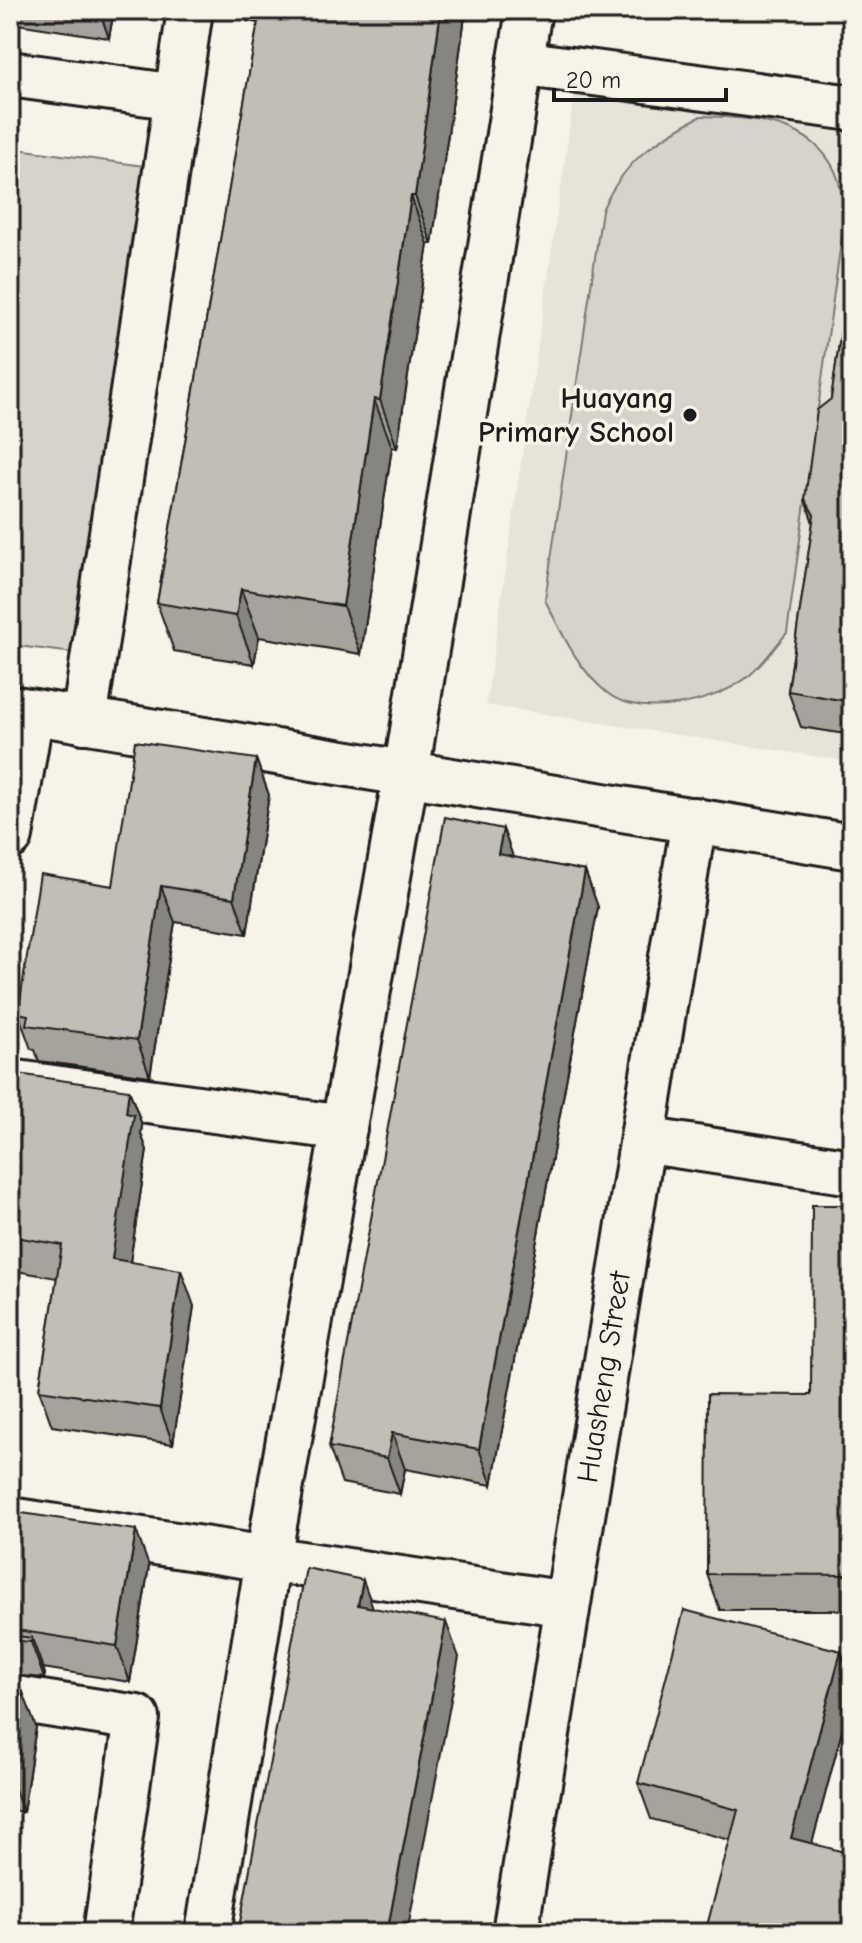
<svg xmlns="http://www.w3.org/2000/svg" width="862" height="1943" font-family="'Comic Neue',sans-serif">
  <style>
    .built { fill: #e6e3d9 }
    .green { fill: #d7d3cb; stroke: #7a7874; stroke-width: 2 }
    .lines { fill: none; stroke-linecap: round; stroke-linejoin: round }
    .street-casing { stroke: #1c1c1c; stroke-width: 50 }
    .street { stroke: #f7f3e8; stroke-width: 44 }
    .wall { fill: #a5a39c; stroke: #1c1c1c; stroke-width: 2 }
    .shaded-wall { fill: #86857f; stroke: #1c1c1c; stroke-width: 2 }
    .building { fill: #c0beb5; stroke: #1c1c1c; stroke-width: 2 }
    .poi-dot { fill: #1c1c1c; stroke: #f7f3e8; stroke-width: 3 }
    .labels { text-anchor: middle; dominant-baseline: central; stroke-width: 7; stroke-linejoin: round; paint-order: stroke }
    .poi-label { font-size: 30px; font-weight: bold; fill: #1c1c1c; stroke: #f7f3e8; text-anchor: end }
    .street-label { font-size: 30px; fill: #1c1c1c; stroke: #f7f3e8 }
  </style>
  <rect width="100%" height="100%" fill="#f7f3e8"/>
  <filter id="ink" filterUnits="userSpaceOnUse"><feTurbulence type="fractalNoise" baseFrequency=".0125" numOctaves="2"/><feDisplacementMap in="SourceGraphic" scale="16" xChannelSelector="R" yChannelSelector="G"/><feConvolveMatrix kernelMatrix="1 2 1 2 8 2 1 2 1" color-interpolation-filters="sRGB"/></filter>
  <g filter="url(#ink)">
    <polygon class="built" points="576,83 852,125 852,762 486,705"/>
    <g class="green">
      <path d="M701,116C750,118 811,120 835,171C841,183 842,200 845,213L787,633C775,646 764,663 750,675C719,702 640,721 606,692C577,668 562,633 545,600L602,210C625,160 654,141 701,116Z"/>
      <polygon points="10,148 160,168 97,656 10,645"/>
    </g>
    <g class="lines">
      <g class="street-casing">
        <g id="street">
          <polyline points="520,63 852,108"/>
          <polyline points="10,74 177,97"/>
          <polyline points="10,708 852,847"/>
          <polyline points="84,721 190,10"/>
          <polyline points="10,836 31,712"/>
          <polyline points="10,1082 344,1128"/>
          <polyline points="643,1140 852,1172"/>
          <polyline points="10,1520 567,1604"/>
          <polyline points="10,1698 137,1718 106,1933"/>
          <polyline points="208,1933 268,1559 406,774 529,10"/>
          <polyline points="515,1933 694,820"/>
        </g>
      </g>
      <use href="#street" class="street"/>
    </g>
    <g class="wall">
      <polygon points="10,10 114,10 109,38 10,23"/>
      <polygon points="243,10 466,10 432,244 428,244 397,448 392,447 361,654 259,637 254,664 174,651 157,603 258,23 247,21"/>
      <polygon points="852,254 852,735 801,727 788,691 813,523 805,499 831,399"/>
      <polygon points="256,759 269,795 247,934 175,922 150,1076 39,1061 35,1050 31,1049 18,1013 113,886"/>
      <polygon points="503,829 513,857 585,871 598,907 492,1485 405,1469 400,1494 342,1483 329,1447"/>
      <polygon points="129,1090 142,1125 141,1134 147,1150 130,1262 194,1306 173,1444 52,1426 39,1390 57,1278 10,1270 10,1126"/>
      <polygon points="852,1205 852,1610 720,1610 707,1574 811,1395"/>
      <polygon points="10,1548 149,1566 130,1682 43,1668 45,1674 44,1678 10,1675"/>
      <polygon points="841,1651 852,1683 852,1693 812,1843 730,1840 651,1819 638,1783"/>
      <polygon points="10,1688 36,1727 23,1812 10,1810"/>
    </g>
    <g class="shaded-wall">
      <polygon points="99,10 114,10 109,38"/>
      <polygon points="441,10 466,10 432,244 415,196"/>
      <polygon points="411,196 428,244 397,448 380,400"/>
      <polygon points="374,399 392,447 361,654 343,606"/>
      <polygon points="241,589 259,637 254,664 236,616"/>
      <polygon points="256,759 269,795 247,934 234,898"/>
      <polygon points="503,829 516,865 498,854"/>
      <polygon points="585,871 598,907 492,1485 479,1449"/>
      <polygon points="161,886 175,922 150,1076 137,1040"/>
      <polygon points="129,1090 142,1125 141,1134 147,1150 125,1295 112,1259 126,1113"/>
      <polygon points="181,1270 194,1306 173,1444 160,1408"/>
      <polygon points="392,1433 405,1469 400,1494 387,1458"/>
      <polygon points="136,1530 149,1566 130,1682 117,1646"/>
      <polygon points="363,1580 376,1616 358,1605"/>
      <polygon points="446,1622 459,1657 407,1933 387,1933"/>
      <polygon points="32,1638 45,1674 44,1678 31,1642"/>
      <polygon points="841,1651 852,1683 852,1693 804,1874 791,1838"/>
      <polygon points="23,1692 36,1727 23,1812 10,1776"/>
    </g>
    <g class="building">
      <polygon points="260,10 441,10 415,196 411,196 380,400 374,399 343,606 241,589 236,616 157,603"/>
      <polygon points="852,254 852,702 788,691 814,515 805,499 817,410 831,399"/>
      <polygon points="135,741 256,759 234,898 161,886 137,1040 26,1025 28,1015 18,1013 40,874 113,886"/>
      <polygon points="445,817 503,829 498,854 585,871 479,1449 392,1433 387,1458 329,1447"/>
      <polygon points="18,1074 129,1090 126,1113 134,1115 112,1259 181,1270 160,1408 39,1390 62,1245 10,1236 10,1126"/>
      <polygon points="812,1205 852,1205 852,1575 707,1574 708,1394 811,1395"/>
      <polygon points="15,1512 136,1530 117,1646 10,1629 10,1548"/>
      <polygon points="306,1568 363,1580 358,1605 446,1622 387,1933 238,1933"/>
      <polygon points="684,1610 841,1651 791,1838 852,1854 852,1933 705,1933 738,1810 638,1783"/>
      <polygon points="10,1635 32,1638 31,1642 10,1640"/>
      <polygon points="10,1688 23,1692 10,1776"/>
    </g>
  </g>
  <circle class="poi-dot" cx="690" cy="415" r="8"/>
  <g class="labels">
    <g class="poi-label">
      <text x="674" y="398">Huayang<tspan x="674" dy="34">Primary School</tspan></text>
    </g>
    <g class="street-label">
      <text transform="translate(604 1377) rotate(-81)">Huasheng Street</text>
    </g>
  </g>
  <rect width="862" height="1943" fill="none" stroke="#f7f3e8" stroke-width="40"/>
  <rect x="20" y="20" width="822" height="1903" fill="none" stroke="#1c1c1c" stroke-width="3" filter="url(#ink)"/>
  <path d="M554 88v12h172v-12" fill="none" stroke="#1c1c1c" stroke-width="4"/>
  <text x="566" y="88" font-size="24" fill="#1c1c1c" stroke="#f7f3e8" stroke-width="6" paint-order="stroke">20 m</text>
</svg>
